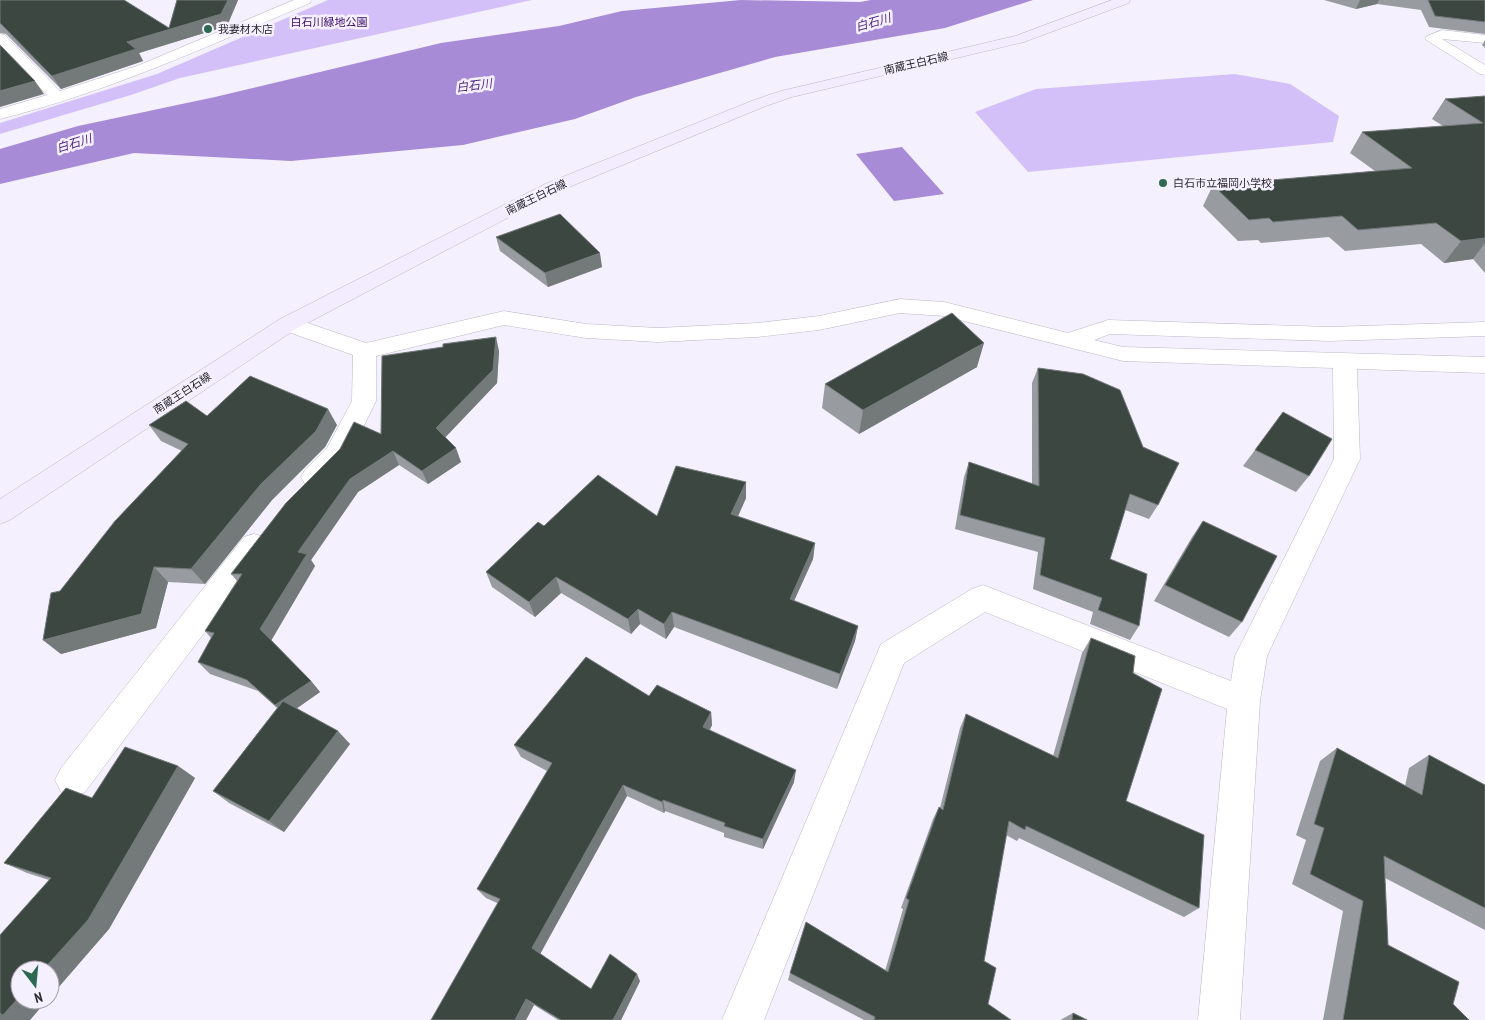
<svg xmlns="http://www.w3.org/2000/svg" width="1485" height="1020" font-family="'PT Sans Narrow','Noto Sans JP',sans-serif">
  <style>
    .green { fill: #d4c0f9 }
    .water { fill: #a78bd6 }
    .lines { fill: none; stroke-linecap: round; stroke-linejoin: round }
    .minor-casing { stroke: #bbb7c4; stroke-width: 1 }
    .secondary-casing { stroke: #bbb7c4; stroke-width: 1 }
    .minor { fill: #fff; fill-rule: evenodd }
    .secondary { fill: #f2ecfe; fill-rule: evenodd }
    .wall { fill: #989ca0 }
    .shaded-wall { fill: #747a7a }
    .building { fill: #3c4742; stroke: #747a7a }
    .poi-dot { fill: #2e6850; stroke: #f5f0fe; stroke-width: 2 }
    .labels { text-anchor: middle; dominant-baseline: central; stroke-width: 5; stroke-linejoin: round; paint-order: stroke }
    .far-park-label { font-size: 11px; fill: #390964; stroke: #f5f0fe }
    .far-poi-label { font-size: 11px; fill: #2b292e; stroke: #f5f0fe; text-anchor: start }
    .far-street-label { font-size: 11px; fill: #2b292e; stroke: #f5f0fe }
    .far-water-label { font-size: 12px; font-style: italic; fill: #512981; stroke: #f5f0fe }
  </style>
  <rect width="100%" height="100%" fill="#f5f0fe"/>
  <g class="green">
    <polygon points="328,0 532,0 180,78 131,95 0,134 0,123 157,74"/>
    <polygon points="1235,74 1290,84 1339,116 1333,142 1028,172 975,112 1036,89"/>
  </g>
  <g class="water">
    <polygon points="741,0 860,2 871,0 1033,0 945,28 775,57 636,97 575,119 463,145 291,161 134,153 0,184 0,149 78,126 215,97 441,43 559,26 622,11"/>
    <polygon points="902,147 944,194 894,201 856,154"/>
  </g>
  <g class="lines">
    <g class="minor-casing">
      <g id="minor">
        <path d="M294,0H311L310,3C208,46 108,92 0,119V109L47,95L0,46V34L5,35L60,91L137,66Z"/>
        <polygon points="1442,30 1485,35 1485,43 1442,39 1485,65 1485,75 1480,74 1425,39 1427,36"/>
        <polygon points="900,299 944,302 1068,333 1108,320 1330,327 1485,322 1485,336 1330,341 1110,334 1094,340 1123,347 1485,357 1485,373 1357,369 1360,459 1267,656 1260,701 1240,1020 1198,1020 1227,709 985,612 904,663 764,1020 722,1020 881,644 972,589 983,585 1231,681 1235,656 1334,459 1333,368 1123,361 944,316 900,313 819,330 757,337 658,342 586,338 504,325 376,356 376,401 350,454 346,461 323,484 314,487 305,484 301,477 305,470 327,448 352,401 353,355 280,329 277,324 280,319 288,317 296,319 366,343 504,311 586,324 658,328 757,323 819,316"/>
        <polygon points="254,534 264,537 268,545 264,553 85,792 73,797 61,792 55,780 61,768 244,537"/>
      </g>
    </g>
    <g class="secondary-casing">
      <polygon id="secondary" points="1112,0 1130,0 1129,3 1024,42 792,97 766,106 557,192 296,329 10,520 0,524 0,499 280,319 545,184 754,100 781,91 1015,36"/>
    </g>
    <use href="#minor" class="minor"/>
    <use href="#secondary" class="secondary"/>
  </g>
  <g class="wall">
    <polygon points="0,0 169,28 177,0 238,0 227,26 139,53 143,61 61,89 6,34 0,33"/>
    <polygon points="1324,0 1485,0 1485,34 1429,27 1421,10 1377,4 1356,9"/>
    <polygon points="1485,40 1485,48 1482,45"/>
    <polygon points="1485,96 1485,273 1473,259 1444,263 1421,244 1345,251 1329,237 1261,243 1258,240 1238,241 1203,206 1213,185 1375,171 1350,153 1362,132 1443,126 1432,119 1445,99"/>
    <polygon points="496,237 602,267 548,287 500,251"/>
    <polygon points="499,351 497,383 445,437 461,462 428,484 399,465 358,492 311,560 315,566 271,640 311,681 320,692 297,708 350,744 284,832 229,803 213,791 277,708 258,691 210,674 198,662 211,638 205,631 237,581 231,574 381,434"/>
    <polygon points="977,367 859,434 822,408 825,384"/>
    <polygon points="1038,368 1158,505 1149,519 1125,510 1110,559 1139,626 1130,640 1090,624 1093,612 1033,589 1038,552 955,529 964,477 969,462 1032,484 1032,383"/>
    <polygon points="207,416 337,425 325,447 272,500 205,584 168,582 156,628 61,654 43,640 60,591 182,451 161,441 149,425"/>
    <polygon points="1255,450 1309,476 1296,492 1243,466"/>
    <polygon points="746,482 746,498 738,516 815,543 813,559 794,601 858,626 855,641 837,689 674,627 666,639 640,624 631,634 561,593 535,617 492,587 486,572 544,526 657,516"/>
    <polygon points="1203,521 1242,622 1229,637 1154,601 1192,537"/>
    <polygon points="1091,638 1133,673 1126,801 1199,908 1184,917 1019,838 1017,841 1006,835 984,961 988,1004 1011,1020 864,1020 788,980 790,973 885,971 903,909 901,908 933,819 939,807 940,808 960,728 966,714 1053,756 1082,653"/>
    <polygon points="649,696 711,712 712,725 710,730 794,782 763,849 724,837 724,833 665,811 664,813 627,796 540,954 591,989 640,981 621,1020 558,1020 534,1005 526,1020 497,903 486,898 477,889 547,771 521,757 514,745"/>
    <polygon points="125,747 178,766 195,778 109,929 50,997 50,970 20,970 20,1000 47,1000 30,1020 0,1020 0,935 49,880 27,873 4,863 66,788 92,798"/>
    <polygon points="1337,748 1405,786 1409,768 1429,755 1485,785 1485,930 1385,878 1388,945 1453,1004 1469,1020 1323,1020 1343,911 1292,884 1306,840 1296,835 1320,761"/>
    <polygon points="1073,1013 1087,1020 1061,1020 1062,1019"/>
  </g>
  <g class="shaded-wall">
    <polygon points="228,0 238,0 227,26 139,53 143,61 61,89 52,76 127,42 221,14"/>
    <polygon points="1360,0 1379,0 1377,4 1356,9"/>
    <polygon points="35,81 44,94 0,107 0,91"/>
    <polygon points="1485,238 1485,243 1473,259 1444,263 1461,241"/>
    <polygon points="600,253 602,267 548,287 545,273"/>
    <polygon points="496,337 499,351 497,383 441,442 436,428"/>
    <polygon points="984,343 977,367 859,434 863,410"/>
    <polygon points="328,409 337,425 325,447 272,500 205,584 191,569 261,484"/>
    <polygon points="456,448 461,462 428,484 422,471"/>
    <polygon points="393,451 399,465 358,492 311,560 315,566 271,641 260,629 298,552 350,479"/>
    <polygon points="746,482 746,498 732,530 731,514"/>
    <polygon points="815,543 813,559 788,614 790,599"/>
    <polygon points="154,567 168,582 156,628 61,654 43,640"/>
    <polygon points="556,577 561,593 535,617 529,602"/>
    <polygon points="638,609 640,624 631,634 628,619"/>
    <polygon points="672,612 674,627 666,639 664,624"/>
    <polygon points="858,626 855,641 837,689 840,674"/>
    <polygon points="311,681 320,692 286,716 275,705"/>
    <polygon points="711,712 712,725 704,739 703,727"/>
    <polygon points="338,731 350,744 284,832 269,821"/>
    <polygon points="178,766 195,778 109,929 50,997 50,970 43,970"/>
    <polygon points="796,770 794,782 763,849 763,839"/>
    <polygon points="623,785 627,796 539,956 532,948"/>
    <polygon points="663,800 665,811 664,813 662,802"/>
    <polygon points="637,974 640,981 621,1020 613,1020"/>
    <polygon points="20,996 20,1000 47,1000 30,1020 0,1020 0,1013"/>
    <polygon points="526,999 534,1005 526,1020 515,1020"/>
  </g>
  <g class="building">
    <polygon points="0,0 124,0 169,28 177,0 228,0 221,14 127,42 136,49 52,76 0,23"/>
    <polygon points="1428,0 1485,0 1485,22 1435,16"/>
    <polygon points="0,45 35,81 0,91"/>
    <polygon points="1485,96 1485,238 1461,241 1436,223 1358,230 1342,216 1273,222 1269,218 1249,220 1213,185 1412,168 1362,132 1483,123 1445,99"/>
    <polygon points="560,214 600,253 545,273 496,237"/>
    <polygon points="952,313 984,343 863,410 825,384"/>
    <polygon points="496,337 493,370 436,428 456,448 422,471 393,451 350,479 298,552 307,554 260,629 311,681 275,705 247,680 198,662 214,633 205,631 242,574 231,574 286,503 340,449 354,422 381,434 382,356 443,347 443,344"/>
    <polygon points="1038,368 1083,374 1120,390 1143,447 1179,463 1158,505 1130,494 1110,559 1147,574 1139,626 1098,610 1102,598 1040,575 1045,538 960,515 969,462 1039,486"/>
    <polygon points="250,376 328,409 316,431 261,484 191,569 154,567 141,614 43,640 51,593 60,591 115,521 188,444 149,425 186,401 207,416"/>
    <polygon points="1283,412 1332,439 1309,476 1255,450"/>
    <polygon points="676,466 746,482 731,514 815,543 790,599 858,626 840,674 672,612 664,624 638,609 628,619 556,577 529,602 486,572 538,522 544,526 598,475 657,516"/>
    <polygon points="1203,521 1277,556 1242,622 1165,585"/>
    <polygon points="1091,638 1135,656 1133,673 1162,689 1126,801 1204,835 1199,908 1026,826 1025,830 1009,821 984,961 996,968 988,1004 1011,1020 874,1020 875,1017 790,973 806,922 888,972 909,900 906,898 939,807 943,810 966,714 1058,758"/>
    <polygon points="586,657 649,696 657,685 711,712 703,727 796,770 763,839 724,826 725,823 663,800 662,802 623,785 532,948 591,989 610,954 637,974 613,1020 561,1020 526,999 515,1020 431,1020 500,899 477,889 552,763 514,745"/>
    <polygon points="283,701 338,731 269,821 213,791"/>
    <polygon points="125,747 178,766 88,920 43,970 20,970 20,996 3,1015 0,1013 0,935 51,878 4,863 66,788 92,798"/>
    <polygon points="1337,748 1422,795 1429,755 1485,785 1485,908 1384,856 1388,945 1459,982 1453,1004 1469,1020 1343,1020 1363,901 1310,874 1324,828 1314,824"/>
    <polygon points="1073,1013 1087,1020 1072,1020"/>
  </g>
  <g class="poi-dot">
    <circle cx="208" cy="29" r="5"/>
    <circle cx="1163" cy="183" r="5"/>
  </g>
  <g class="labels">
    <g class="far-park-label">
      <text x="329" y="22">白石川緑地公園</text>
    </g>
    <g class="far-poi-label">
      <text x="218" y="29">我妻材木店</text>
      <text x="1173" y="183">白石市立福岡小学校</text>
    </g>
    <g class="far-street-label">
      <text transform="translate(916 63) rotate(-13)">南蔵王白石線</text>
      <text transform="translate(536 197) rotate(-26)">南蔵王白石線</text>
      <text transform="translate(182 393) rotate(-33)">南蔵王白石線</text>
    </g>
    <g class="far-water-label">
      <text transform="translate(873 22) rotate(-16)">白石川</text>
      <text transform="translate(474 85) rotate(-7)">白石川</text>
      <text transform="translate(74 143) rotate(-17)">白石川</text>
    </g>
  </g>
  <g transform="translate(35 985) rotate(164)"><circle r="24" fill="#f5f0fe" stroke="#a4a0ab"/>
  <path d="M0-4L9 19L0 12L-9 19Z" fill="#2e6850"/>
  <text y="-8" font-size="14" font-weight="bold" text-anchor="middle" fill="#2b292e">N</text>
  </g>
</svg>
